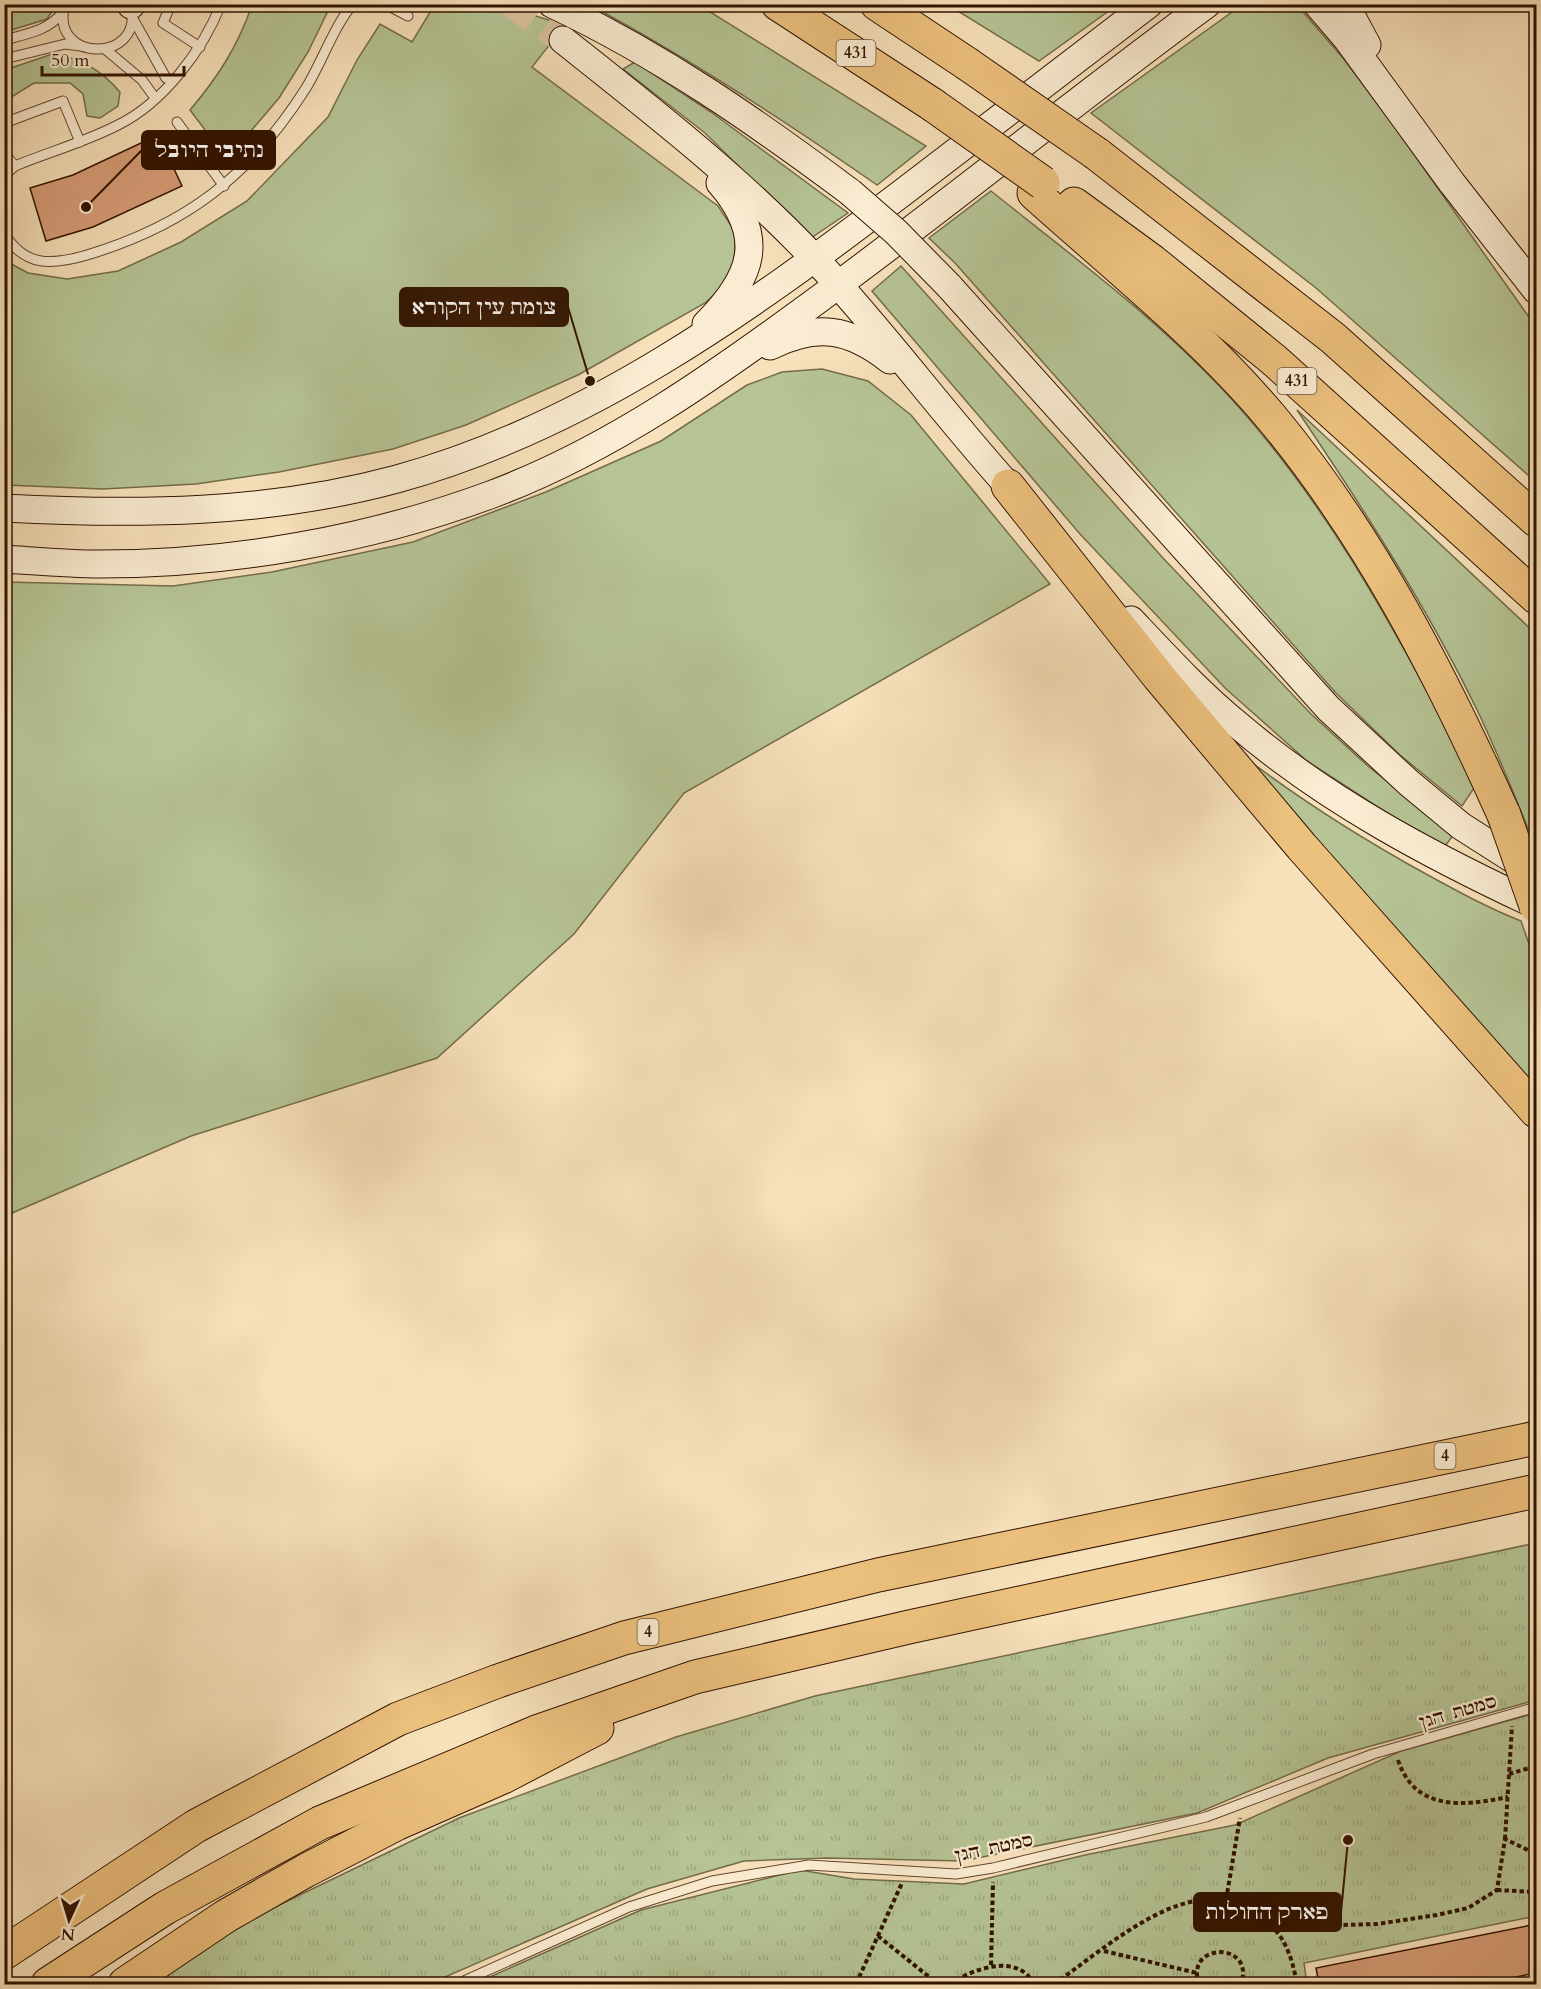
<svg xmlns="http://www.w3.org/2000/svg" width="1541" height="1989" font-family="Cardo,'Frank Ruhl Libre',serif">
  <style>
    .grass { fill: #b6c495; stroke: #746c4a; stroke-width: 1.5 }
    .park { fill: url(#park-tufts); stroke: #746c4a; stroke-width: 1.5 }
    .building { fill: #d89d78; stroke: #311300; stroke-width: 1.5 }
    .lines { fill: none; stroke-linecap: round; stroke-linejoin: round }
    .secondary-tunnel { stroke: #d9c29e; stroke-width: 27; stroke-dasharray: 27 14; stroke-linecap: butt }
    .lane-casing { stroke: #62462e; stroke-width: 11 }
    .secondary-casing { stroke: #311300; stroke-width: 29 }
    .highway-casing { stroke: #311300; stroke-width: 35 }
    .path { stroke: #311300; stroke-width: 4; stroke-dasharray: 4.5 3; stroke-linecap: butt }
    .lane { stroke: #faecd2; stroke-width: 9 }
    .secondary { stroke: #faecd2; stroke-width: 27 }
    .highway { stroke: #ecc07d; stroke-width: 33 }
    .secondary-bridge-casing { stroke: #311300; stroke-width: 29; stroke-linecap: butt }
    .highway-bridge-casing { stroke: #311300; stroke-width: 35; stroke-linecap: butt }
    .secondary-bridge { stroke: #faecd2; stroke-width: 27 }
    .highway-bridge { stroke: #ecc07d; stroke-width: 33 }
    .labels { text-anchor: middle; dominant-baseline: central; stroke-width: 4.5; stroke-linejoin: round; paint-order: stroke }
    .shield { fill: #faecd2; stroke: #6d543f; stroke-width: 1.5 }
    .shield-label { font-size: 16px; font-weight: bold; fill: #311300 }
    .street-label { font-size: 18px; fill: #311300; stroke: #faecd2 }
    .leader { fill: none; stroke: #311300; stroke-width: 2 }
    .callout-dot { fill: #311300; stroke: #faecd2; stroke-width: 2 }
    .callout { fill: #311300; stroke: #311300; stroke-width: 2 }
    .callout-label { font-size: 20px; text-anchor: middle; font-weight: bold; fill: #fff }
  </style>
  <defs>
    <pattern id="park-tufts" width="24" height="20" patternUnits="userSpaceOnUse" patternTransform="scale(1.5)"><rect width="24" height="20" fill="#b6c495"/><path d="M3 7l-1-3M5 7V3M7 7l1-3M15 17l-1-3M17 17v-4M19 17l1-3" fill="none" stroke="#9da87f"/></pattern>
  </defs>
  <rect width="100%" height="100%" fill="#f7e1ba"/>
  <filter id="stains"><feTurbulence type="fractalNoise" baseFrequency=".00333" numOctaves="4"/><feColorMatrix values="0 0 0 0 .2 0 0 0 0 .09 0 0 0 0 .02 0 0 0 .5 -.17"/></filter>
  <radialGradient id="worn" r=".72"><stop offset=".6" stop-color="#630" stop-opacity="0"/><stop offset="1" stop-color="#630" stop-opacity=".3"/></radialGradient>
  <g class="grass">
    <polygon points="5,4 56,4 56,5 47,19 5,32"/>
    <polygon points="435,4 500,5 565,25 532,67 718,206 736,233 734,261 724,286 705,303 578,375 466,425 393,449 279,472 196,484 103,489 5,485 4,260 28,273 67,279 118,271 181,242 247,201 328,117 357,60 380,24 412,42"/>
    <path d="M252,5H314L327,13L308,52L279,98L227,159L190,110C218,77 238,46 252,5Z"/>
    <path d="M590,5H699L926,146L877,185C784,120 690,59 590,5Z"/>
    <polygon points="948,5 1117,5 1039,61"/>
    <polygon points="1242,5 1297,5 1343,58 1391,122 1536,327 1536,482 1316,288 1091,113"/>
    <path d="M55,53C84,61 100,69 120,92L118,106L100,118L87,116L83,94L70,83H34L5,101V70Z"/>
    <polygon points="635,62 711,112 848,213 811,238 705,133 623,69"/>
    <path d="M991,191C1071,255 1155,317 1225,392C1332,507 1404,646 1476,785L1462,806L1400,755L1335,692L955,263L929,238Z"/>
    <polygon points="901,266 1163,558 1311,714 1369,767 1454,834 1443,849 1307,761 1225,688 1080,534 872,291"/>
    <polygon points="822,369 868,381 911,415 1050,584 684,793 574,934 437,1058 191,1136 5,1216 5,582 173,586 272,572 413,542 546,492 661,441 747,385 782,372"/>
    <path d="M1297,410L1536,634V848C1518,804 1500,758 1479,714C1428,608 1363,508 1297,410Z"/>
    <path d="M1229,745C1291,794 1357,836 1426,874C1457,891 1488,908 1521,921L1536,964V1088Z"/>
  </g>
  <g class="park">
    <polygon points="1536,1543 1536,1700 1328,1758 1197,1813 963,1861 827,1858 744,1861 647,1889 429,1984 149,1984 244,1922 459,1818 676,1737 815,1696"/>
    <polygon points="1536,1713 1536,1916 1304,1963 1307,1984 474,1984 641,1910 800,1870 854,1879 964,1884 1085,1855 1235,1825 1401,1751"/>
  </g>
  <g class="building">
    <polygon points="158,135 182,186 93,227 46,241 30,188 73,175"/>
    <polygon points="1532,1925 1536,1947 1536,1973 1480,1984 1319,1984 1316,1968"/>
  </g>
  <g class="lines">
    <polyline class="secondary-tunnel" points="511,4 563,40"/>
    <g class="lane-casing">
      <g id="lane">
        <path d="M65,4C48,63 144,64 131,7"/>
        <polyline points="171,4 163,23 200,47"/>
        <polyline points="385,4 408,16"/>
        <polyline points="132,17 166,78 173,80"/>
        <path d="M4,40C27,34 48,31 63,12"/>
        <polyline points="105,49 142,80 155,98"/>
        <polyline points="4,59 65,44 81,46"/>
        <polyline points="177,122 224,186"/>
        <polyline points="4,123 63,101 80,142"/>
        <polyline points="4,153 15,166"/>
        <path d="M4,176L15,166C49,152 85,142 118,125C163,103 203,50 221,4"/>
        <path d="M4,233C25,268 53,265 87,255C187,225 251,175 306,88C321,64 335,24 353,4"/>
        <polyline points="457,1984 629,1907 712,1881 809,1865 956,1874 993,1868 1206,1817 1373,1754 1536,1707"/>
      </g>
    </g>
    <g class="secondary-casing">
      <g id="secondary">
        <path d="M552,4C660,55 755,121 850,192"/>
        <polyline points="1317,4 1347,39 1452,183 1536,290"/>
        <polyline points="1345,4 1367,45"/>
        <polyline points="131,5 131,4"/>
        <path d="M563,40C650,109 739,178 816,260C888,337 950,423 1022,501"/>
        <polyline points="949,286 1328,708 1409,783 1461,826 1530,870"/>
        <path d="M706,324C753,277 767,237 720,183"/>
        <path d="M770,346C817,323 849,328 890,360"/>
        <path d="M4,508C137,515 268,514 397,479C586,427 748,310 902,193C984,130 1066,67 1149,4"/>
        <path d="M4,559C36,561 69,564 100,564C231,564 368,540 490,495C611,450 717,374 819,299C950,203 1076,100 1207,4"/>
        <path d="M1131,620C1165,656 1199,693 1238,725C1327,801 1431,856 1536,905"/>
      </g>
    </g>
    <g class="highway-casing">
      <g id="highway">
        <polyline points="778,4 933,105"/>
        <polyline points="877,4 966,63"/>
        <polyline points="1097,154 1333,338 1536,520"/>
        <path d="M1034,193C1114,265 1201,334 1271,417C1370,536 1441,675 1504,815"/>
        <polyline points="1074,204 1152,261 1274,360 1536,597"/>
        <polyline points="1008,486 1159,677 1302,847 1536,1111"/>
        <polyline points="4,1953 196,1826 398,1719 498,1681 624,1638 878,1575 1536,1438"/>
        <polyline points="48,1984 165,1908 320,1823 539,1731 695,1677 909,1627 1536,1491"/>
        <polyline points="125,1984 226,1916 305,1871 396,1824 503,1777 597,1728"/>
      </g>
    </g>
    <g class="path">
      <path d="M1398,1760C1415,1812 1464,1806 1508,1797"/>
      <polyline points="1509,1774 1536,1766"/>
      <polyline points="1505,1839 1512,1726"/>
      <polyline points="1497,1890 1536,1892"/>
      <polyline points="1533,1891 1536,1907"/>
      <polyline points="1226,1900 1240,1818"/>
      <polyline points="1276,1927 1377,1924 1437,1915 1468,1908 1497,1890 1505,1839 1536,1854"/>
      <polyline points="878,1936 938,1984"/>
      <polyline points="1104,1951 1197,1973"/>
      <polyline points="991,1965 993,1882"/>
      <polyline points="856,1984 902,1883"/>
      <path d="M950,1984C973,1969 1017,1952 1034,1984"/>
      <path d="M1054,1984C1107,1948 1190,1868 1255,1912C1283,1931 1291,1952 1297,1984"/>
      <path d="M1199,1984C1184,1942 1256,1941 1241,1984"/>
    </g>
    <use href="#lane" class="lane"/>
    <use href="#secondary" class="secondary"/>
    <use href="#highway" class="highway"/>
    <g class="secondary-bridge-casing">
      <polyline id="secondary-bridge" points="850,192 896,232 949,286"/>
    </g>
    <g class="highway-bridge-casing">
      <g id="highway-bridge">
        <polyline points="966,63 1097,154"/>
        <polyline points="933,105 1043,183"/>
        <polyline points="1504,815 1536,906"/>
      </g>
    </g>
    <use href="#secondary-bridge" class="secondary-bridge"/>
    <use href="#highway-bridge" class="highway-bridge"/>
  </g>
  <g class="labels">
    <g class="shield">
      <rect x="836.5" y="40" width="39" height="26" rx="4.5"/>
      <rect x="1277.5" y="368" width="39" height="26" rx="4.5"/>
      <rect x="1434.5" y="1443" width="21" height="26" rx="4.5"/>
      <rect x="637.5" y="1619" width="21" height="26" rx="4.5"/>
    </g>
    <g class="shield-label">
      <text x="856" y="53">431</text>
      <text x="1297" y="381">431</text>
      <text x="1445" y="1456">4</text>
      <text x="648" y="1632">4</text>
    </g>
    <g class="street-label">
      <text transform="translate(1458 1712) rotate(-16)">סמטת הגן</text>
      <text transform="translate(994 1848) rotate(-12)">סמטת הגן</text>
    </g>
  </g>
  <path class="leader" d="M86 207L142 150M590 381L568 307M1348 1840L1341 1912"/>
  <g class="callout-dot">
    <circle cx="86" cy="207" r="6"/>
    <circle cx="590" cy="381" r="6"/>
    <circle cx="1348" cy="1840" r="6"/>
  </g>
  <g class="callout">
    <rect x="142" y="131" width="133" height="38" rx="6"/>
    <rect x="400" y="288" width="168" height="38" rx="6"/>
    <rect x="1194" y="1893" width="147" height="38" rx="6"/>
  </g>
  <g class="callout-label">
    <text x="209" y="157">נתיבי היובל</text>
    <text x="484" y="314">צומת עין הקורא</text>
    <text x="1267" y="1919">פארק החולות</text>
  </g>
  <rect width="1541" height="1989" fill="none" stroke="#f7e1ba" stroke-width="24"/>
  <rect x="6" y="6" width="1529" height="1977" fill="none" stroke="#311300" stroke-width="3"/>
  <rect x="12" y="12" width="1517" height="1965" fill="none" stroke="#311300" stroke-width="1.5"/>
  <g transform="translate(69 1920) rotate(184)" stroke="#faecd2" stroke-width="4.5" paint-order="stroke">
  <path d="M0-4.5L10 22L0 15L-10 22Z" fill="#311300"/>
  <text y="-9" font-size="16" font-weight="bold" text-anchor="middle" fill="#311300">N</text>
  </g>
  <path d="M42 66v9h142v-9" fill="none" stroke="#311300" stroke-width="3"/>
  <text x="51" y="66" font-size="18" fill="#311300" stroke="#faecd2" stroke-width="4.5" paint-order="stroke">50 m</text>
  <rect width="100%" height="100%" filter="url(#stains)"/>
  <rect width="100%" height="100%" fill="url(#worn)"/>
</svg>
